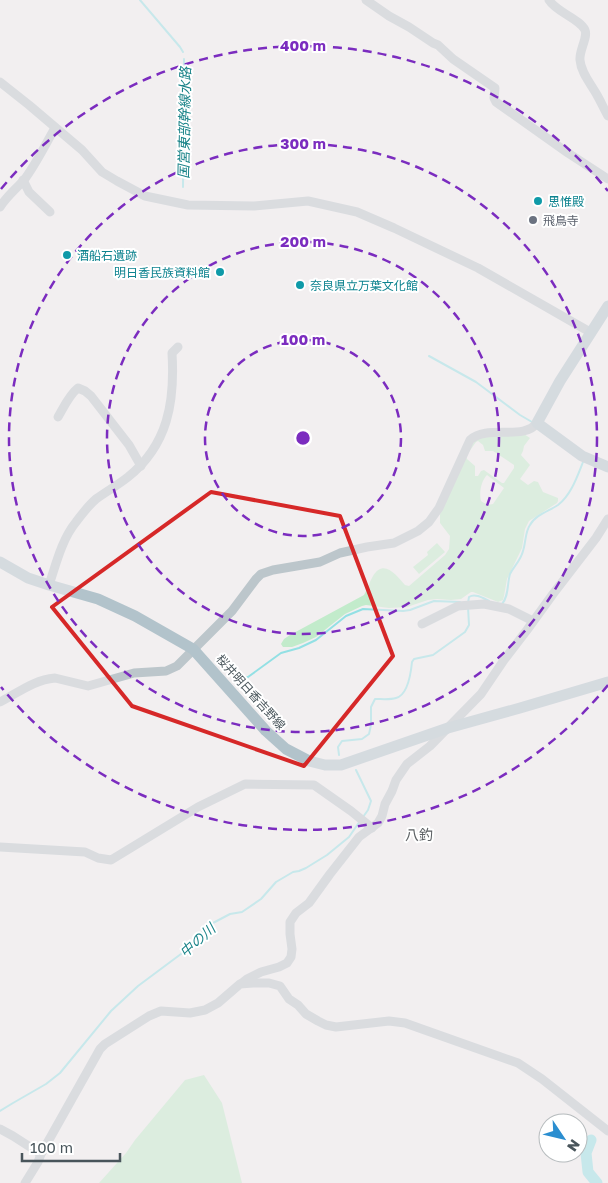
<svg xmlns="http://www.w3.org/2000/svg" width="608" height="1183" font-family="'Golos Text','Noto Sans JP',sans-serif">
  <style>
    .green { fill: #c2ebcb; fill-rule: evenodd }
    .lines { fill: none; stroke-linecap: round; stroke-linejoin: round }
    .stream { stroke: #93e0e4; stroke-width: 2 }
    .river { stroke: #93e0e4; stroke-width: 11 }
    .minor { stroke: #bcc6cb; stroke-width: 9 }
    .major { stroke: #b2c3cb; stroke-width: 11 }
    .marked { fill: none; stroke: #d62828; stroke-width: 4; stroke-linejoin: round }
    .ring { fill: none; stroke: #7b2cbf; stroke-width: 2.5; stroke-dasharray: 9 6 }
    .culture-dot { fill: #0f9aa8; stroke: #fff; stroke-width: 2 }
    .worship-dot { fill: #6b7280; stroke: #fff; stroke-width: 2 }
    .labels { text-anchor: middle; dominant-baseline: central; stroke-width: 4; stroke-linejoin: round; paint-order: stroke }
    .culture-label { font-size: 12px; fill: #0d838f; stroke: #fff; text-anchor: start }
    .worship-label { font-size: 12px; fill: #5b616d; stroke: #fff; text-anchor: start }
    .street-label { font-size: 12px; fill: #49555b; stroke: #fff }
    .water-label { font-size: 14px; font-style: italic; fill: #198388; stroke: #fff }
    .neighbourhood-label { font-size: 14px; fill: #5d6164; stroke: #fff }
    .centre { fill: #7b2cbf; stroke: #fff; stroke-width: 2.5 }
    .ring-label { font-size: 15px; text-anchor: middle; font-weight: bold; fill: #7b2cbf; stroke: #fff; stroke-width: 4; stroke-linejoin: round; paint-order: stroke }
  </style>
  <rect width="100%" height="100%" fill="#f2eff0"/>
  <g class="green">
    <path d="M524,434L530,438L524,446L523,451L521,455L530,465L520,479L528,485L534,481L538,482L543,492L558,498V501L557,503L529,521L525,529L522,548L507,579L504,596L503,600L498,602L473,592H471L461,599L451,600L437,599L428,600L407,607L389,608L366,605L362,606L345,614L316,637L303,643L292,647H283L281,644L284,639L290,635L364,595C368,589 369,582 373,576C384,558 397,576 405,585L409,586L445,555L449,549L450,536L440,523V514L459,470L476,438ZM478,441L483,445L485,451H493L514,465V468L504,483H502L484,470L481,471L478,476H475V466L467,459L466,456L476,442ZM487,475L504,488L493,504C489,505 485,504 481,501C479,493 481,481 487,475Z"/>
    <polygon points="437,543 445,552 419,574 413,567 428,555 427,552"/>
    <polygon points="204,1075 222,1103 242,1183 99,1183 126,1153 135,1140 185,1080"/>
  </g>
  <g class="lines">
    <g class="stream">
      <polyline points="140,0 180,47 183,52"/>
      <polyline points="183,187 184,59"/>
      <polyline points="429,356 476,382 520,415 532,422"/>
      <path d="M468,603L469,597C475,593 483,598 489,601"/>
      <path d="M502,604C509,596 507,584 510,574C514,566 521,560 523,551C526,542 525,532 530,525C535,515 549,511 558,505C571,495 577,477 583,462"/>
      <polyline points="238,681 248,677 281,653 299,648 316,640 346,616 363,609 403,611 410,610 434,601 460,602"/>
      <path d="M339,755L338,747L342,741L362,739L369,734L371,725V707L375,699C382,699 390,700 396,698C408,695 411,672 412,662L414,659L433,655L465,632L469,625L468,607"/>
      <polyline points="356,770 371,801 368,810 363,817"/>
      <polyline points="0,1111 13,1103 46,1084 60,1073 111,1011 138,986 189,948 199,935 213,923 230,914 242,912 261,899 276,882 293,872 299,871 306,868 327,855 349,837 360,821"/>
    </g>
    <polyline class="river" points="591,1140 586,1153 588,1172 597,1183"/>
    <g class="minor">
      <polyline points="366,0 389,16 409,27 433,43 438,45 453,59 495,88 494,98 496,102 568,153 608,179"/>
      <path d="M549,0C556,12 580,19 585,30C588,37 579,51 580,60C581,73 591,84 597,95C601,102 604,109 608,116"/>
      <polyline points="0,82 29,105 82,150 102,172 117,181 145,196 188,205 254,206 308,201 357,212 394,228 478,268 590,332"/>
      <polyline points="23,180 29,192 50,212"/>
      <path d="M0,207C7,196 16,189 24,180C36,164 45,145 55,128"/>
      <path d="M58,417C64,407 69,395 78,388L85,391L91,396L129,445L141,466"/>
      <path d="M49,585C56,564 62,539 76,522C82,514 89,505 96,499C107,491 118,485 128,477C168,445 175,402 172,353L178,347"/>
      <polyline points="422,624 458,606 484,604 509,609 533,621"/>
      <path d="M0,702C18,693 33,680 55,678L88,686L134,673L166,671L177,666L232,611L256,579L261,574L273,570L320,562L340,553L367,547L394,543L418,531L429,522L439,508L470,440C487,424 524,441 537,423"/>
      <polyline points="0,847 85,852 98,858 111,860 198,807 245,784 314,785 351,811 372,828"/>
      <polyline points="242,983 247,979 261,972 279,967 287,963 291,957 292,949 290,934 290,922 296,913 309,903 330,874 359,837 378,823 382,816 385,804 392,791 396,780 407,764 430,746 481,694 504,660 527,630 553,594 596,538 608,519"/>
      <polyline points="0,1129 13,1136 41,1154"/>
      <polyline points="25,1183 38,1162 41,1154 100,1049 105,1044 149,1016 161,1011 190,1013 205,1010 218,1003 240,984 253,983 269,983 280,986 289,999 298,1005 306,1014 318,1021 326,1025 336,1027 389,1021 405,1023 518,1063 542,1079 608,1131"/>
    </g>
    <g class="major">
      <polyline points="608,306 560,381 537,423 582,456 608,467"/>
      <polyline points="0,562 28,578 49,585 98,599 135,616 193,649 266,731 286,749 309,761 325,765 341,765 448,728 520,708 608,682"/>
    </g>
  </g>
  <path d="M0 0H608V1183H0ZM211,492L340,516L393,656L304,766L132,706L52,607Z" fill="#f2eff0" fill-opacity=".55" fill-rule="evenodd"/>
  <path class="marked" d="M211,492L340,516L393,656L304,766L132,706L52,607Z"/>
  <g class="ring">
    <circle cx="303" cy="438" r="98"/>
    <circle cx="303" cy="438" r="196"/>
    <circle cx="303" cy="438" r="294"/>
    <path d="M608 685A392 392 0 0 1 1 687M1 189A392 392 0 0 1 608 191"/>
  </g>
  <g class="culture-dot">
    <circle cx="538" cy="201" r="5"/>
    <circle cx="67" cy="255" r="5"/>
    <circle cx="220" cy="272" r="5"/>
    <circle cx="300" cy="285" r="5"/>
  </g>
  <circle class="worship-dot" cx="533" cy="220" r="5"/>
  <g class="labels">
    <g class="culture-label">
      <text x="548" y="201">思惟殿</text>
      <text x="77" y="255">酒船石遺跡</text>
      <text x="210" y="272" text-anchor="end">明日香民族資料館</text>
      <text x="310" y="285">奈良県立万葉文化館</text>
    </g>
    <g class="worship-label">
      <text x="543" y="220">飛鳥寺</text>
    </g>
    <g class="street-label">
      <text transform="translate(251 692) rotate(48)">桜井明日香吉野線</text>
    </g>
    <g class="water-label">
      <text transform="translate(184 123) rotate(-89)">国営東部幹線水路</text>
      <text transform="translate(197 940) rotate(-42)">中の川</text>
    </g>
    <g class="neighbourhood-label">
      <text x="419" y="834">八釣</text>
    </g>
  </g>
  <circle cx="303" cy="438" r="8" class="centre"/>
  <g class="ring-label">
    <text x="303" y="51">400 m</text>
    <text x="303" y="149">300 m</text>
    <text x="303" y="247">200 m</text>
    <text x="303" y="345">100 m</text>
  </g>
  <g transform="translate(563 1138) rotate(125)"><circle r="24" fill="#ffffff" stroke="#b6bbbd"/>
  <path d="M0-4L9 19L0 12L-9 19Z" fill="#2b8ed0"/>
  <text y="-8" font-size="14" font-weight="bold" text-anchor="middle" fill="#49555b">N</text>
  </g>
  <path d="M22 1153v8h98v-8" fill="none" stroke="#49555b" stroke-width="2.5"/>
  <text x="30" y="1153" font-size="15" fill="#49555b" stroke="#ffffff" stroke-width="4" paint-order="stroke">100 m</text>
</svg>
